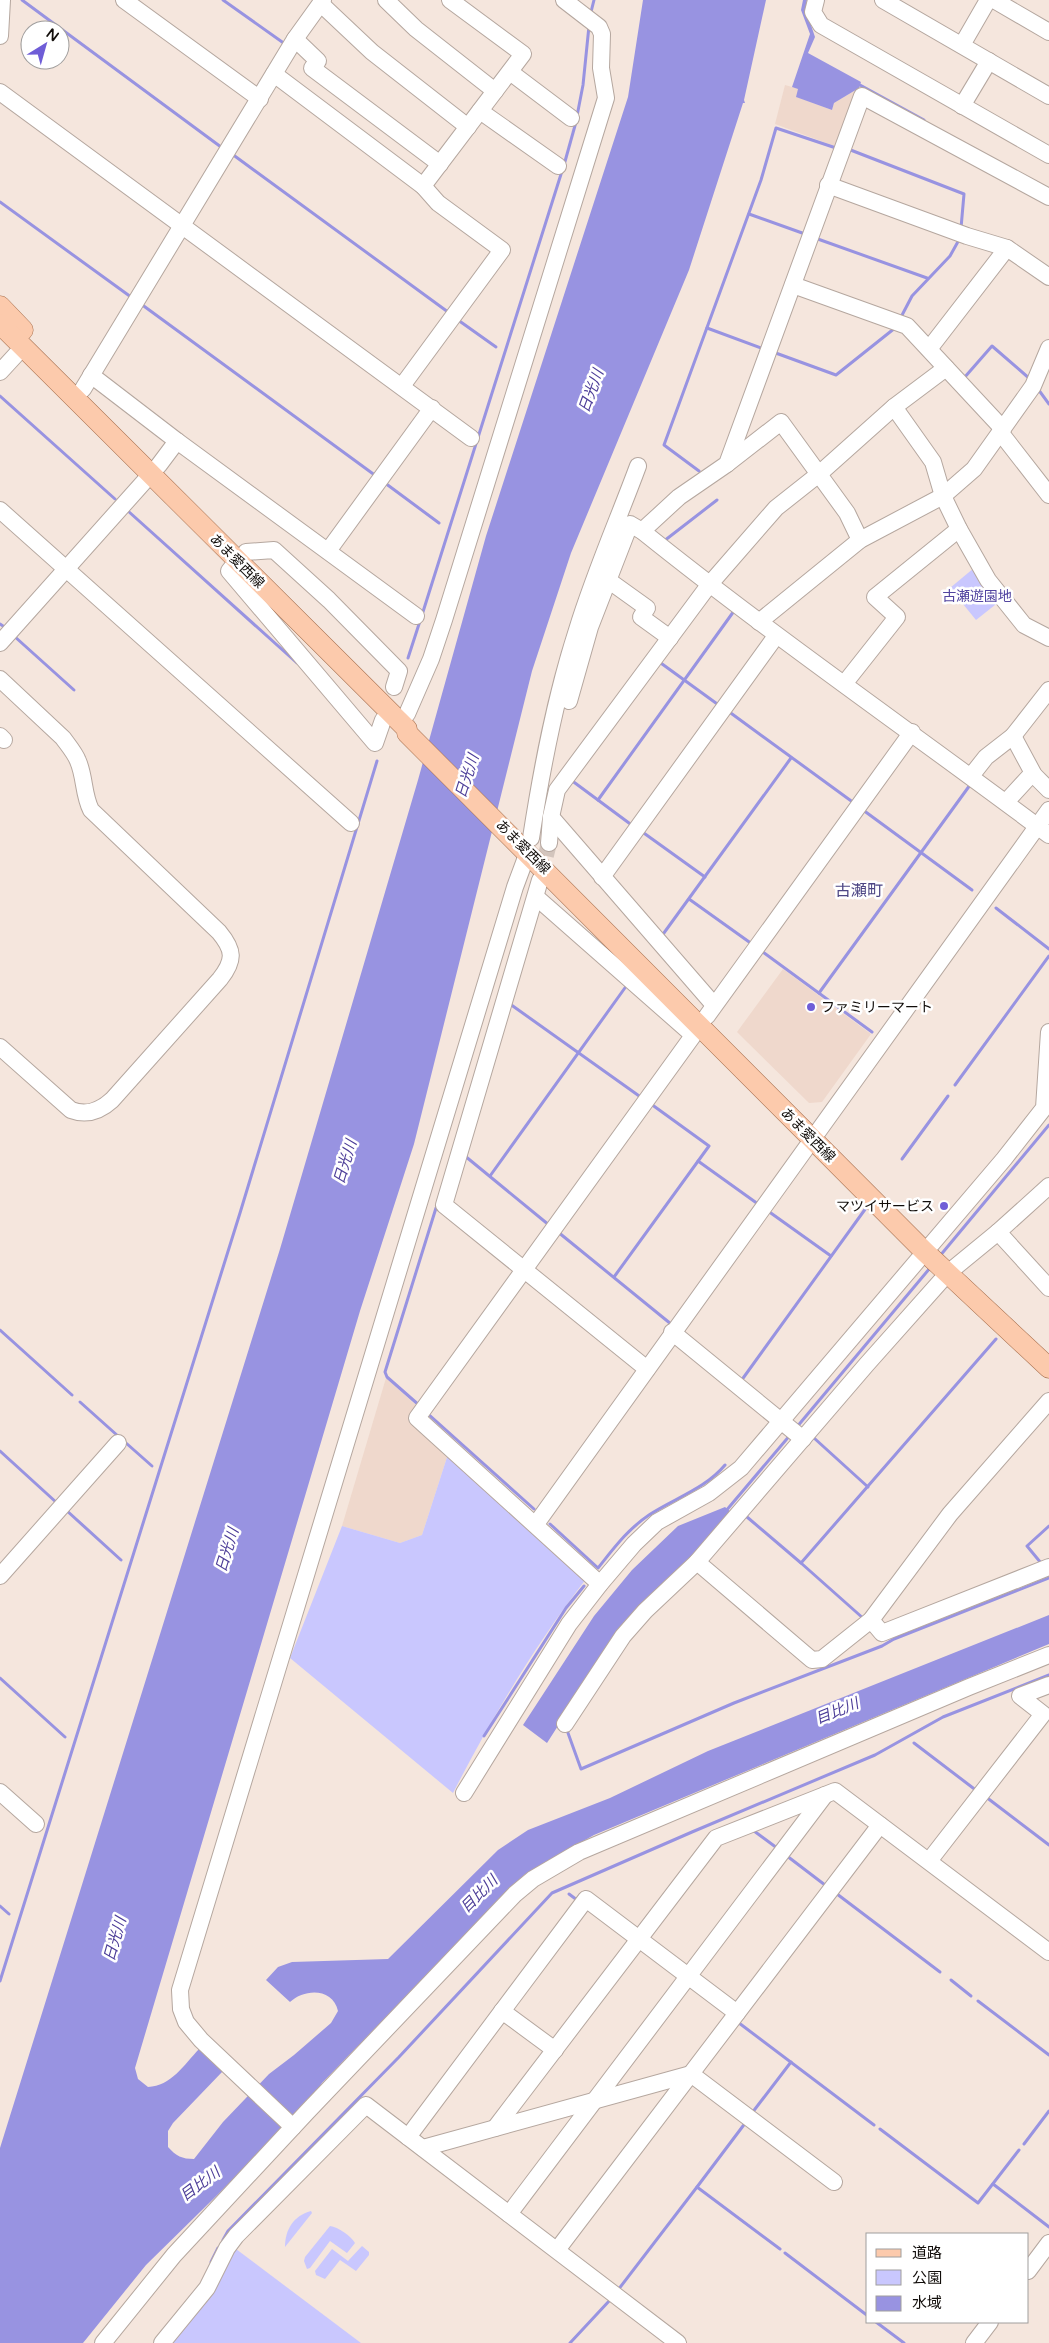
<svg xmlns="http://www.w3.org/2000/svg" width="1049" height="2343" font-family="'Varela Round','Noto Sans JP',sans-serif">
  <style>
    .built { fill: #efd8cc }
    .green { fill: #c9c7fe }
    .water { fill: #9893e1 }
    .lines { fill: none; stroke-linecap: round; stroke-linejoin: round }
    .stream { stroke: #9893e1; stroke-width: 3 }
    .minor-tunnel { stroke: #d3c5bd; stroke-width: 16; stroke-dasharray: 16 8; stroke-linecap: butt }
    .minor-casing { stroke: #b5a79f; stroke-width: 18 }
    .major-casing { stroke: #a87150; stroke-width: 21 }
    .minor { stroke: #fff; stroke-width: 16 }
    .major { stroke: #fccaac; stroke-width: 20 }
    .poi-dot { fill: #6f5dd7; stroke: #fff; stroke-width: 2 }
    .labels { text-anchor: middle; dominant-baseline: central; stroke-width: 5; stroke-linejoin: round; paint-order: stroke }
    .street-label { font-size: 14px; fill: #110d0a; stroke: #fff }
    .park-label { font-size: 14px; fill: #5245a0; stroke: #fff }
    .poi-label { font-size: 14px; fill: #110d0a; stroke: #fff; text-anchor: start }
    .water-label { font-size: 15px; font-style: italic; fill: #4c3d98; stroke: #fff }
    .quarter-label { font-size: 16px; fill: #4d4684; stroke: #fff }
  </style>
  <rect width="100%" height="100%" fill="#f5e6dd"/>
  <g class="built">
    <polygon points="785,85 799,89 797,97 832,110 834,103 859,88 837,147 775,124"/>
    <polygon points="783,969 871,1034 822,1102 809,1103 737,1032"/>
    <polygon points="386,1378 419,1408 449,1451 422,1535 400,1543 342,1526"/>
  </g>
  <g class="green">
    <polygon points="974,568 1000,601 976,620 950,588"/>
    <path d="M449,1451L586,1579C535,1645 491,1719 453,1793L290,1658L342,1526L400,1543L422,1535Z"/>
    <path d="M311,2211L312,2213L285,2247C285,2230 293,2216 311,2211Z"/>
    <path d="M330,2226C338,2227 351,2236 355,2243L347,2253L330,2241L310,2268L307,2269L304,2261L305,2257Z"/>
    <polygon points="232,2246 361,2343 166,2343"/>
    <polygon points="362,2246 369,2252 369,2255 356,2271 340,2260 325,2279 316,2275 315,2271 332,2249 348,2261"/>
  </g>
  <g class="water">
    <path d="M643,0H766L744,100L745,103H743L689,270L571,553L532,671L414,1144L360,1311L135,2068L138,2079L148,2087C171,2086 184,2065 199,2049L223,2071L173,2123L168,2131V2147C176,2156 182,2159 194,2159L223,2122L269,2074L294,2055L331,2023L338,2011C333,1988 305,1988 290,2002L266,1980L278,1967L292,1962L388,1959L498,1850L528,1830L610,1798L708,1751L1049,1615V1644L594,1835L524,1875L322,2083L303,2111L146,2265L83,2343H0V2148L280,1249L418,780L486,536L628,97Z"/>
    <polygon points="803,0 807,0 805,12 809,19 815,37 808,53 861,82 859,88 834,103 832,110 796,97 798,89 792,87 810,34 801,10"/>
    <polygon points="725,1507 731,1512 590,1676 547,1743 523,1725 594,1616 632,1570 678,1526"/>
  </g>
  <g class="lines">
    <g class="stream">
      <polyline points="22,0 221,147"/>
      <polyline points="223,0 285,44"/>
      <polyline points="591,12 594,0"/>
      <polyline points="856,85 860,85 924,120"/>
      <polyline points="577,116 583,85 589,26"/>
      <polyline points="848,149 964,194 961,228"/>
      <polyline points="232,154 448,312"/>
      <polyline points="564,165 576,122"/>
      <polyline points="0,202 131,297"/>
      <polyline points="749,214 805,234"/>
      <polyline points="815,238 927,278"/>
      <polyline points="141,304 376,476"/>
      <polyline points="900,319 912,296 950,256 960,238"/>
      <polyline points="458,320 496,347"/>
      <polyline points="707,328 764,349"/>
      <polyline points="773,352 836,375 895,328"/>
      <polyline points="964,378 992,346 1030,379"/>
      <polyline points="1038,389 1049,404"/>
      <polyline points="0,396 115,499"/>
      <polyline points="699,471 664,445 761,180 776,128 836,148"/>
      <polyline points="385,483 439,523"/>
      <polyline points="128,511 297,663"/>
      <polyline points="664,541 717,500"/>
      <polyline points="422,615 562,171"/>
      <polyline points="0,624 3,626"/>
      <polyline points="14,636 74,690"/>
      <polyline points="408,658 420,621"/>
      <polyline points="658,661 720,706"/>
      <polyline points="728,711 854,803"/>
      <polyline points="571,780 633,826"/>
      <polyline points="598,800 734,611"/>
      <polyline points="863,810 972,890"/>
      <polyline points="641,831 705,877"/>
      <polyline points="689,899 752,944"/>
      <polyline points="996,908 1049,949"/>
      <polyline points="661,937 791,758"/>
      <polyline points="760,950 872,1032"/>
      <polyline points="819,993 970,785"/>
      <polyline points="510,1004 642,1098"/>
      <polyline points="955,1085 1049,956"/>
      <polyline points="465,1156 549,1225"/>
      <polyline points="902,1159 948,1096"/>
      <polyline points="698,1161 758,1204"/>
      <polyline points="490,1176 627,985"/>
      <polyline points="768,1211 831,1256"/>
      <polyline points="558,1232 671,1324"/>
      <polyline points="939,1257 1049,1125"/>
      <polyline points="614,1277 709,1146 651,1104"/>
      <polyline points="0,1330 72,1395"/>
      <polyline points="741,1381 866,1208"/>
      <polyline points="80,1402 118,1436"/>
      <polyline points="420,1406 387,1377 385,1372 436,1208"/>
      <polyline points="427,1413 534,1509"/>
      <polyline points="796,1428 930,1268"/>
      <polyline points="814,1438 868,1487"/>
      <polyline points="126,1443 152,1466"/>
      <polyline points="0,1451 57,1503"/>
      <polyline points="66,1510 121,1560"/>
      <polyline points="725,1512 791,1434"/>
      <polyline points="747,1517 801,1563"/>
      <path d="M550,1524L598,1568C614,1548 628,1529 649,1515C675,1498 705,1489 725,1465"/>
      <polyline points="1041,1563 1027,1546 1049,1526"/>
      <polyline points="864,1619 801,1563 996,1339"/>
      <polyline points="0,1678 65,1737"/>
      <polyline points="568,1733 581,1769 734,1703 882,1646 894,1639 1049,1578"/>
      <polyline points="484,1736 566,1608 584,1586"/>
      <polyline points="914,1743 977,1791"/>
      <polyline points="986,1797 1049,1845"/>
      <polyline points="754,1831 777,1848"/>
      <polyline points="787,1856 825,1885"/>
      <polyline points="569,1894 577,1900"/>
      <polyline points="837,1894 940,1972"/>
      <polyline points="0,1906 9,1914"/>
      <polyline points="951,1980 971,1996"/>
      <polyline points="0,1981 240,1213 377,761"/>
      <polyline points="978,2001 1049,2055"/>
      <polyline points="739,2023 874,2125"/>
      <polyline points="752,2113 791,2062"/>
      <polyline points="880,2129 978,2203 1019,2150"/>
      <polyline points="1024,2144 1049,2111"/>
      <polyline points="993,2184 1049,2227"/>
      <polyline points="697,2187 746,2122"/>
      <polyline points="223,2240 228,2231 399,2057 552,1893 692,1832 875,1755 943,1717 1049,1675"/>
      <polyline points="785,2253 868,2316"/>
      <polyline points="211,2262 218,2248"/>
      <polyline points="618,2290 697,2187 780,2249"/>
      <polyline points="876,2322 904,2343"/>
      <polyline points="570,2343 610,2300 608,2298"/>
    </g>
    <polyline class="minor-tunnel" points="540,879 549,843"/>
    <g class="minor-casing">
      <g id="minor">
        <polyline points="124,0 260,99"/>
        <polyline points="386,0 416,29 495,91"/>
        <polyline points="816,0 813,12 821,25 1049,155"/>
        <polyline points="883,0 1049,96"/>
        <polyline points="994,0 1049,32"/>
        <polyline points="321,4 372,52 468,127"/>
        <polyline points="0,36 2,0"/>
        <polyline points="295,39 318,61 312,68 440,164"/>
        <polyline points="962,45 988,0"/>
        <polyline points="510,72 571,118"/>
        <polyline points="274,74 423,186 438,203 502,250 402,386"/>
        <polyline points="0,92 471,438"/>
        <polyline points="962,106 989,61"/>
        <polyline points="480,111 558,166"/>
        <polyline points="828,185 967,236 1007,248 1049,277"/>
        <polyline points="423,186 523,54 450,0"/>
        <polyline points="793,285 907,326 1003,429"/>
        <polyline points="929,349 1007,248"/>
        <polyline points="0,372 23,347"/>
        <polyline points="91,375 177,441"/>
        <polyline points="83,389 295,39 323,0"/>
        <polyline points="894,407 933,462 943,496 959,529 988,580 1024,625 1049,638"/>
        <polyline points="1000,432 1049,495"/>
        <polyline points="727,464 781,422 847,513 860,540"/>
        <polyline points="0,510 351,823"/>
        <polyline points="642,531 679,497 727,464 862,96 1049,197"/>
        <polyline points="328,551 432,408"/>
        <polyline points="246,552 274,550 329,600 399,671 394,687"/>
        <polyline points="237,561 229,571 375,743 383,720"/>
        <polyline points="608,580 647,608 641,617 670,638"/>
        <polyline points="759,622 860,540 943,496 974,469 1033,386 1049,348"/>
        <polyline points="0,643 159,465 177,441 416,616"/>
        <path d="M0,679L63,738C68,745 75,753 78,761C85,777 83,794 91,810L219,932C234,950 235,960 220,979L112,1100C100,1111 87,1116 71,1110L0,1047"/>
        <polyline points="844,684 897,617 875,597 959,529"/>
        <path d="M569,701L590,627L630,524L642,531C774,637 913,733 1049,835"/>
        <polyline points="407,714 431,659 444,620 606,98 601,68 602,34 599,27 564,0"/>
        <polyline points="0,736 4,740"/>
        <polyline points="1013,736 1034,775 1049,790"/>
        <polyline points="971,776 986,757 1013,736 1049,690"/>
        <polyline points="1006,802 1028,778 1034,775"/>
        <polyline points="551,817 714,1005"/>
        <path d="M531,838C542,767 555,698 577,630C594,574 618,520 638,466"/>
        <polyline points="549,843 551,817 557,790 709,585 776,508 819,474 894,407 946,368"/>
        <polyline points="602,877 776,636"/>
        <polyline points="540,880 444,1205 647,1369"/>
        <polyline points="536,897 693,1035"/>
        <polyline points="707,1016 912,732"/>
        <polyline points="998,1232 1049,1288"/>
        <polyline points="672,1332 803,1439"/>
        <polyline points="536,1524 1049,810"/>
        <polyline points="697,1562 812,1660 822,1659 871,1620 950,1514 1049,1401"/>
        <polyline points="0,1576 118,1443"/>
        <polyline points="600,1584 417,1418 700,1026"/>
        <polyline points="871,1620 882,1633 1049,1567"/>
        <polyline points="565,1724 623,1636 645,1611 697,1562 867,1364 948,1273 998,1232 1049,1186"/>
        <polyline points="0,1792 36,1824"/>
        <polyline points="464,1793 569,1624 600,1584 634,1544 657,1522 709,1493 741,1468 1004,1159 1044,1108 1049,1032"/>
        <polyline points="929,1861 1043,1714 1020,1696 1049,1685"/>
        <polyline points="502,2011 555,2050"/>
        <polyline points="691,2074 834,2182"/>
        <polyline points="293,2127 201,2040 186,2022 181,2009 180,1990 515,887 528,852"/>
        <polyline points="495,2128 716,1838 835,1791 1049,1952"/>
        <polyline points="408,2137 586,1899 737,2013"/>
        <polyline points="423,2148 691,2074"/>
        <polyline points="509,2214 825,1795"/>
        <polyline points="557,2250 880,1825"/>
        <polyline points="1028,2271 1049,2243"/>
        <polyline points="103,2343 174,2255 307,2112 515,1894 533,1879 579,1852 969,1687 1049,1655"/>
        <polyline points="162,2343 207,2288 227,2248 236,2236 366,2105 678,2343"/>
        <polyline points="974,2343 990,2322"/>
      </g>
    </g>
    <g class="major-casing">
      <g id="major">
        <polyline points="0,306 23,330"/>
        <polyline points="0,324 407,729 407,733 925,1252 1049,1368"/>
      </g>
    </g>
    <use href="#minor" class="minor"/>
    <use href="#major" class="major"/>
  </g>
  <g class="poi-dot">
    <circle cx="811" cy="1007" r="5"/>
    <circle cx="944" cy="1206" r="5"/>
  </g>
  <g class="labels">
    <g class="street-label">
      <text transform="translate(237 561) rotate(45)">あま愛西線</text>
      <text transform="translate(523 847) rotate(45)">あま愛西線</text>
      <text transform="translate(808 1135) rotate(45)">あま愛西線</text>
    </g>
    <g class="park-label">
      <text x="977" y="596">古瀬遊園地</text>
    </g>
    <g class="poi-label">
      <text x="821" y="1007">ファミリーマート</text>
      <text x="934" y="1206" text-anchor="end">マツイサービス</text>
    </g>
    <g class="water-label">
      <text transform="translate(591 391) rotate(-70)">日光川</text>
      <text transform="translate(467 776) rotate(-72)">日光川</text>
      <text transform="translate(345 1162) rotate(-73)">日光川</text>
      <text transform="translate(227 1550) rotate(-73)">日光川</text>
      <text transform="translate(837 1711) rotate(-22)">目比川</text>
      <text transform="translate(479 1894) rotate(-45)">目比川</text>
      <text transform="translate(115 1939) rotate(-74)">日光川</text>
      <text transform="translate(200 2184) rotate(-37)">目比川</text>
    </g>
    <g class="quarter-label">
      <text x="859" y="891">古瀬町</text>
    </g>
  </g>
  <rect x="866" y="2233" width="162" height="90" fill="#ffffff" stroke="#a09e9d"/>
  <rect x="876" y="2249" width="25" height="8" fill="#fccaac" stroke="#a09e9d"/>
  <text x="912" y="2258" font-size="15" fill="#110d0a">道路</text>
  <rect x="876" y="2270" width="25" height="15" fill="#c9c7fe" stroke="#a09e9d"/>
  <text x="912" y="2283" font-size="15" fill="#110d0a">公園</text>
  <rect x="876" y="2296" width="25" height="15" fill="#9893e1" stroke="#a09e9d"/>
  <text x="912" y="2308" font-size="15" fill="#110d0a">水域</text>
  <g transform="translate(45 45) rotate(37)"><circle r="24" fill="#ffffff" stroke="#a09e9d"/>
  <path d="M0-4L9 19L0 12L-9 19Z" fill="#6f5dd7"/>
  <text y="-8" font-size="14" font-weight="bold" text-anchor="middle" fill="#110d0a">N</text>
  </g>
</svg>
